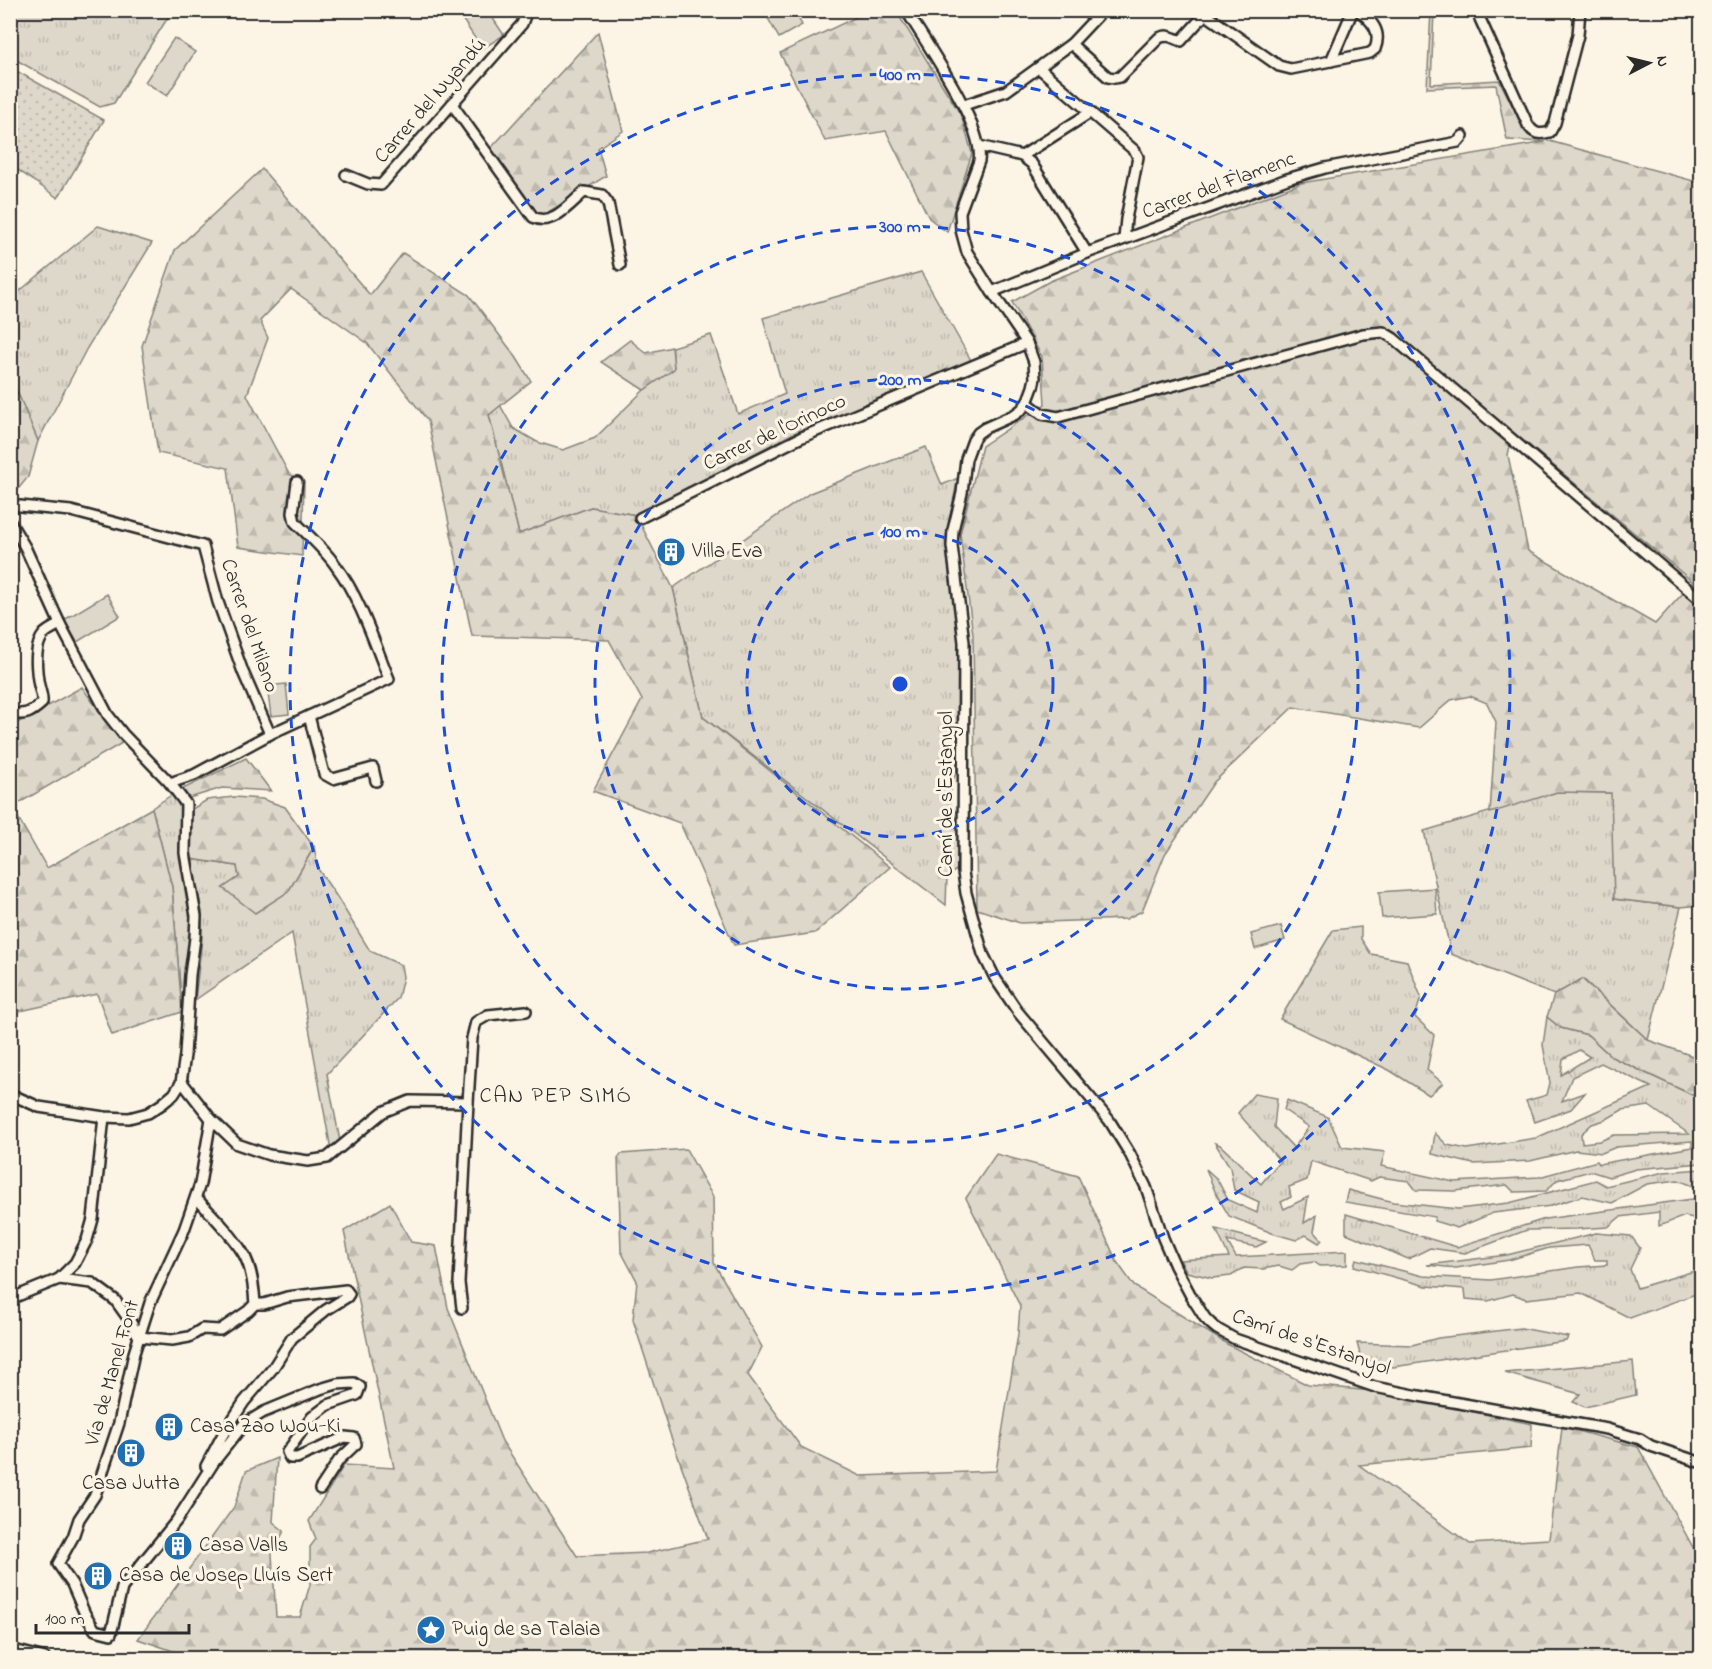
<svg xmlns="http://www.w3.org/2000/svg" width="1712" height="1669" font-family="'Indie Flower',sans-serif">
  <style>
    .grass { fill: url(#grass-tufts); stroke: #84827a; stroke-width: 1.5; fill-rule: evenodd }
    .forest { fill: url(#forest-firs); stroke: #84827a; stroke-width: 1.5; fill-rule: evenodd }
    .garden { fill: url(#garden-dots); stroke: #84827a; stroke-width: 1.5 }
    .pitch { fill: #ded8ca; stroke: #84827a; stroke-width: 1.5 }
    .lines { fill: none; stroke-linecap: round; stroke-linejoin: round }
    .street-casing { stroke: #2b2b2b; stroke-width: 14 }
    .street { stroke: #fcf5e5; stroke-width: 9 }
    .ring { fill: none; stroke: #1d4ed8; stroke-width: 3; stroke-dasharray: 10 8 }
    .labels { text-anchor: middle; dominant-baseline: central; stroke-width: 6; stroke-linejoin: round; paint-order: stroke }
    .street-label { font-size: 21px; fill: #2b2b2b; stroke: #fcf5e5 }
    .poi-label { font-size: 21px; fill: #2b2b2b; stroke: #fcf5e5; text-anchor: start }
    .neighbourhood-label { font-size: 22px; letter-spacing: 1.5px; fill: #2b2b2b; stroke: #fcf5e5 }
    .centre { fill: #1d4ed8; stroke: #fcf5e5; stroke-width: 3 }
    .ring-label { font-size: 18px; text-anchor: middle; font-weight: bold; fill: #1d4ed8; stroke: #fcf5e5; stroke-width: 6; stroke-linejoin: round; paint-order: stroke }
  </style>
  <defs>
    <pattern id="grass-tufts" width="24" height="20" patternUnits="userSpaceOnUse" patternTransform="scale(1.5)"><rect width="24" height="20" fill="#ded8ca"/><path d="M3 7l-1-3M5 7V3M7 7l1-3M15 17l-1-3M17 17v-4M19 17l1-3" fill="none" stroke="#bfbaae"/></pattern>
    <pattern id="forest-firs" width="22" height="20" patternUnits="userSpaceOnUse" patternTransform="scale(1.5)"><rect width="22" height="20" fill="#ded8ca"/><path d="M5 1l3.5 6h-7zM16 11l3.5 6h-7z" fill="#bfbaae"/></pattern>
    <pattern id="garden-dots" width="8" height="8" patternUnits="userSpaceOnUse" patternTransform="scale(1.5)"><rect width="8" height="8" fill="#ded8ca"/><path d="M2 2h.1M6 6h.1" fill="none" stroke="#bfbaae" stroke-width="1.8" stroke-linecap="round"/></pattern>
  </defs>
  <rect width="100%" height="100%" fill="#fcf5e5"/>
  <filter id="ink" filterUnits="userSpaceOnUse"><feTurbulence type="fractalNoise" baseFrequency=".0167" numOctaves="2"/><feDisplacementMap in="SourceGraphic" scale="12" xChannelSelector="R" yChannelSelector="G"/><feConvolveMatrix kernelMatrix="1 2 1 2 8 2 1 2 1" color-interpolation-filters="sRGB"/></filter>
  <g filter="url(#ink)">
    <g class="grass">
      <polygon points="11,10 183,10 183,11 181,14 172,11 114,103 100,107 11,57"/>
      <polygon points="98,226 152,243 87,348 38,441 11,377 10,299"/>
      <polygon points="921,272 972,362 792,434 636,515 591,507 519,534 489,415 500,405 513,428 537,442 563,450 595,438 644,390 674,369 672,347 711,335 738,414 785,394 763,318"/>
      <polygon points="926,447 942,485 958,478 945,541 958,635 957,768 948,801 958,814 958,869 947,876 946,905 703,717 673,588 810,493"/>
      <polygon points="1557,792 1612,793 1614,899 1681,907 1648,1040 1583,979 1554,995 1451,954 1424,831"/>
      <polygon points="173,794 181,810 179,848 188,898 191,931 182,1012 172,887 152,808"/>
      <polygon points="314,847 318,869 337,897 370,951 401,965 403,977 398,998 327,1074 340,1141 331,1150 292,933 195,1000 202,939 202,912 191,859 237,866 239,877 223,888 288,892"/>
      <polygon points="1361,927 1361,939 1371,954 1407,961 1421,997 1415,1017 1434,1035 1427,1070 1443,1083 1429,1095 1389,1070 1280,1019 1333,930"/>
      <path d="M1547,1017L1561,1028L1588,1035L1612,1057L1701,1099V1163L1636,1169L1609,1177L1590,1171L1557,1180L1546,1191L1514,1192L1507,1185L1455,1191L1416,1190L1409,1181L1379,1177L1371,1181L1311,1161L1307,1180L1289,1187L1291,1197L1281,1202L1284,1209L1308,1197L1304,1223L1317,1215L1314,1231L1322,1240L1319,1243L1306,1235L1296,1240L1272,1233L1229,1216L1216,1194L1206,1169L1217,1179L1228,1200L1257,1213L1259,1202L1234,1190L1230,1167L1215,1143L1220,1145L1261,1184L1280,1161L1238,1113L1254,1094L1277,1098L1274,1127L1294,1148L1309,1127L1284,1110L1287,1100L1328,1117L1342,1147L1385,1152L1381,1166L1454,1182L1539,1177L1597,1161L1599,1164L1692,1147V1141L1616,1147L1602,1153L1576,1150L1530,1161L1473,1164L1432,1154L1435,1133L1447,1145L1467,1149L1536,1138L1651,1087L1601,1063L1572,1077L1562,1101L1585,1093L1571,1109L1535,1122L1526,1101L1547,1095L1550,1083L1543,1045ZM1579,1050L1590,1057L1561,1075L1563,1059ZM1649,1106L1689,1134L1614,1135L1600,1141L1582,1143L1581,1134L1592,1124L1605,1120L1622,1110Z"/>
      <polygon points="1701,1169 1701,1189 1678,1180 1647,1184 1612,1203 1582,1196 1551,1206 1493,1213 1457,1228 1434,1221 1435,1217 1345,1202 1348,1190 1393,1202 1458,1209 1509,1203 1596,1180 1606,1186 1664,1172"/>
      <polygon points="1700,1198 1701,1198 1701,1220 1685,1216 1659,1226 1659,1212 1620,1217 1608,1227 1577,1229 1527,1230 1465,1253 1430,1248 1408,1259 1346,1233 1346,1214 1457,1247 1545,1219"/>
      <polygon points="1216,1229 1266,1242 1256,1247 1227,1241 1236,1257 1347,1251 1347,1265 1320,1266 1314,1262 1300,1264 1292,1270 1279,1266 1263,1269 1244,1268 1231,1276 1212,1278 1187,1272 1180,1260 1229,1257"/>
      <polygon points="1596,1233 1631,1236 1640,1248 1630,1269 1637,1288 1701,1269 1701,1292 1630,1318 1581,1293 1526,1299 1513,1294 1488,1301 1466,1299 1465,1289 1426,1286 1354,1266 1356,1259 1423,1276 1491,1280 1578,1267 1607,1265 1607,1260 1595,1260 1588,1245 1549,1248 1509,1260 1456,1268 1427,1265 1507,1255"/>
      <polygon points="1521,1328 1568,1337 1566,1341 1393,1367 1361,1358 1357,1343 1412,1345 1438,1338"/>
      <polygon points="1633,1361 1636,1395 1585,1407 1573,1402 1580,1394 1505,1373"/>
    </g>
    <g class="forest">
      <polygon points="869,11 896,11 961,115 972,153 947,232 929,218 886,131 825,141 780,53"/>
      <path d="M1431,11H1434L1431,84L1499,80L1528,135L1701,183V905L1681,907L1614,899L1611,793L1557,792L1490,813L1496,722L1487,703L1470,696L1451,700L1419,728L1293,707L1214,782L1165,854L1142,911L1126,919L1020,923L977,909L973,635L960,534L982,446L1045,404L1042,357L1012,302L1050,281L1301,183L1545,142L1507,140L1496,85L1427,88ZM1513,432L1693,582L1655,624L1528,551L1508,455Z"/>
      <polygon points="598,32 623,131 598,148 606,176 542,216 535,213 491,148"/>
      <polygon points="262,169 370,295 403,253 469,295 516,357 531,381 489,415 519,534 591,507 636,515 673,588 703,717 890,867 815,933 734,945 680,823 593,791 642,700 609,640 472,636 428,421 367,343 291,289 260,321 268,338 247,395 289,474 304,481 302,556 238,547 228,468 158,453 142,346 175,250"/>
      <polygon points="630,340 646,353 672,347 674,369 644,390 601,362"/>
      <polygon points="11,377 38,441 28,477 11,498"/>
      <polygon points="82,687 122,743 12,807 47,868 152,808 172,887 182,1012 112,1035 97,994 11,1013 10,727"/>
      <polygon points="246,758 271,791 222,788 189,798 183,789"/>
      <polygon points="234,797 262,799 285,807 314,847 288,892 255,913 223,888 239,877 237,866 191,859 192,809 207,800"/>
      <polygon points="1582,979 1648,1040 1701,1059 1701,1099 1612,1057 1588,1035 1561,1028 1547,1017 1554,995"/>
      <polygon points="686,1149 713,1197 714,1263 762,1347 748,1375 801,1447 860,1476 996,1471 1018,1334 1020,1306 966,1198 996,1154 1078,1176 1117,1262 1134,1286 1227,1344 1308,1385 1373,1391 1532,1424 1531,1448 1359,1465 1470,1544 1549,1539 1562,1427 1638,1447 1695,1551 1702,1574 1701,1658 194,1658 138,1639 234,1507 246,1471 277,1458 273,1522 284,1531 272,1554 276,1617 300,1617 310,1585 310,1547 316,1539 309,1521 344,1465 394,1468 344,1231 390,1203 411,1242 436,1246 448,1308 502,1441 577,1556 647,1553 708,1539 670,1434 633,1320 637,1281 621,1251 618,1158 621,1154"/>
    </g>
    <polygon class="garden" points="11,68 104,120 58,198 11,165"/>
    <g class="pitch">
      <polygon points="457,11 488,11 504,35 482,49"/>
      <polygon points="764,11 794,11 802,25 779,38"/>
      <polygon points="174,38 195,52 167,96 145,82"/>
      <polygon points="107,594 120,616 77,642 64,620"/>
      <polygon points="286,684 289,714 271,716 267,686"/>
      <polygon points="1435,888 1437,914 1382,918 1379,892"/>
      <polygon points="1281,926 1285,940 1255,949 1251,934"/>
    </g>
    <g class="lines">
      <g class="street-casing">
        <g id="street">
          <path d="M906,10C925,42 985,126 979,161L960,212L961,230L967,252L992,292L1027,343L1034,362L1035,378L1033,387L1027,403L1021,410L1014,415L985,428L978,433L973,440L966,459L962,493L953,530L952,546L964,642L963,872L966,893L983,954L995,978L1018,1012L1109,1120L1130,1154L1146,1187L1163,1238L1175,1266L1191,1296L1205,1318L1211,1324L1217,1329L1235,1339L1375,1387L1419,1396L1607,1429L1640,1439L1651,1446L1702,1463"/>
          <path d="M1476,10L1528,125C1534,134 1539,135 1550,132L1555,123L1578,35L1580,10"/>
          <path d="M1205,14L1279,66L1291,69L1370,53L1375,49C1382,31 1372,21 1358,10"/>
          <path d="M1071,44L1108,77L1115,78L1120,77L1159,38C1167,34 1172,37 1181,41L1208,11"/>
          <polyline points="1331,61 1353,10"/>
          <polyline points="1039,68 1135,151 1138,157 1126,219 1124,239"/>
          <path d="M452,104L533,217C552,227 570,204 584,192L602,195L608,203L620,265"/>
          <polyline points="964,105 1006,91 1071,44 1103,10"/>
          <polyline points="979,146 1022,156 1032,164 1087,253"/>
          <polyline points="1022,156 1091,112"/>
          <polyline points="346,175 368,184 381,185 522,24 527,10"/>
          <polyline points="992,292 1087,253 1287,179 1325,168 1458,142 1463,136"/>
          <polyline points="1027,403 1042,414 1058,417 1363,334 1383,332 1393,338 1702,601"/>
          <polyline points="10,505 71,511 203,546 218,602 243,672 270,734"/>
          <polyline points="640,518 800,438 1027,343"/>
          <polyline points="10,522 25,547 60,624 108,715 123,734 170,783 186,804 185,853 196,916 195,938 190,975 185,1055 181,1083 174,1094 162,1104 148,1113 129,1118 104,1117 39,1107 10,1094"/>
          <polyline points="10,568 10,613"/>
          <path d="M10,713C25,716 31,713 42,703C43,695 39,689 38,680C36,666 34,646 44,634C48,630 55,627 60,624"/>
          <polyline points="309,716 324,774 333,779 373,768 376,781"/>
          <path d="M170,783L194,775L270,734L389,679C374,642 360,598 336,566C325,550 309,536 295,522L293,513L297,482"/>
          <polyline points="182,1082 211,1119 237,1144 269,1155 308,1161 327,1158 383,1112 410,1101 468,1102 459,1283 462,1308"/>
          <polyline points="468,1102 472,1038 476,1022 488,1015 526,1011"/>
          <polyline points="211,1119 200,1184 184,1230 150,1303 134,1353 119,1423 95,1495 79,1519 73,1537 58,1564 72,1584 85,1614 95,1630 111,1634 122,1588 177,1520 214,1462 244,1424 264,1412 320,1389 337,1384 354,1383 360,1387 357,1395 328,1405 312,1417 287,1452 290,1458 297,1458 345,1437 354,1438 356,1444 339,1460 320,1489"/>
          <path d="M196,1198C212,1215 230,1232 243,1253C252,1268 254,1287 255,1304"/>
          <polyline points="59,1279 75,1263 87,1240 93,1219 104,1117"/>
          <polyline points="10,1299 59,1279 92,1283 115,1300 130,1321 139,1337 172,1340 189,1337 202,1329 220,1330 248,1311 255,1304 264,1304 287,1297 346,1290 349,1294 347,1297 326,1310 292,1338 273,1368 244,1402 222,1436 206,1466"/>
          <polyline points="10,1649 45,1658"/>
        </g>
      </g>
      <use href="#street" class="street"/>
    </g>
  </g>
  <g class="ring">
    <circle cx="900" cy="684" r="153"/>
    <circle cx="900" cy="684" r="305"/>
    <circle cx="900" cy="684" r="458"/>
    <circle cx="900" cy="684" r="610"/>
  </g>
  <defs>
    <g id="building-disc" transform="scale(1.5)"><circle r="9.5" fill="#1f6fb2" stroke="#fcf5e5"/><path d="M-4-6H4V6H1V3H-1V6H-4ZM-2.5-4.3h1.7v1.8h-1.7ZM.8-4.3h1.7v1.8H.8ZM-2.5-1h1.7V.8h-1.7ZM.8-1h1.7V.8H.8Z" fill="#fff"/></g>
    <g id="sight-disc" transform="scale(1.5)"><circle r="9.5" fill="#1f6fb2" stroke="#fcf5e5"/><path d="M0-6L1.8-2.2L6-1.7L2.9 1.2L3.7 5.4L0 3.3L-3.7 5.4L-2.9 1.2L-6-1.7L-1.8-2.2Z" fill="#fff"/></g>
  </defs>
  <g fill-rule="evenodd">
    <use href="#building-disc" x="671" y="552"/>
    <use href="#building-disc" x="169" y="1427"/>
    <use href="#building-disc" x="131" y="1453"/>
    <use href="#building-disc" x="178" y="1546"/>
    <use href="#building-disc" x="98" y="1576"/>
    <use href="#sight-disc" x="431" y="1630"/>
  </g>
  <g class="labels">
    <g class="street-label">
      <text transform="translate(431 101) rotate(-49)">Carrer del Nyandú</text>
      <text transform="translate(1219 186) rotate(-20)">Carrer del Flamenc</text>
      <text transform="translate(775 433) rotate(-25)">Carrer de l'Orinoco</text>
      <text transform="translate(249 626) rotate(71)">Carrer del Milano</text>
      <text transform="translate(947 794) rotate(-90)">Camí de s'Estanyol</text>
      <text transform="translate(1311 1343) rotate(19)">Camí de s'Estanyol</text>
      <text transform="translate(113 1373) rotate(-74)">Vía de Manel Font</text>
    </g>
    <g class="poi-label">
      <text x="692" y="552">Villa Eva</text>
      <text x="190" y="1427">Casa Zao Wou-Ki</text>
      <text x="131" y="1484" text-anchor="middle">Casa Jutta</text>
      <text x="199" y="1546">Casa Valls</text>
      <text x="119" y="1576">Casa de Josep Lluís Sert</text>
      <text x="452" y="1630">Puig de sa Talaia</text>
    </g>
    <g class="neighbourhood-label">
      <text x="556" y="1097">CAN PEP SIMÓ</text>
    </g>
  </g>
  <circle cx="900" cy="684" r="9" class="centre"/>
  <g class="ring-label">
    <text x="900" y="80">400 m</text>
    <text x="900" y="232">300 m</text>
    <text x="900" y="385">200 m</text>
    <text x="900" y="537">100 m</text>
  </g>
  <rect width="1712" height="1669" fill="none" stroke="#fcf5e5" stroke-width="36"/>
  <rect x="18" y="18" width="1676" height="1633" fill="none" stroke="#2b2b2b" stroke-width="2" filter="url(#ink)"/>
  <g transform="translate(1649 63) rotate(83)" stroke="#fcf5e5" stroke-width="4.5" paint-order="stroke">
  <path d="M0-4.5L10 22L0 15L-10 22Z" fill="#2b2b2b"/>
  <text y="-9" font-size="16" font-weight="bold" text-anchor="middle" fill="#2b2b2b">N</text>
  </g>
  <path d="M36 1624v9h153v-9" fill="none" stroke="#2b2b2b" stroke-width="3"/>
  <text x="45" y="1624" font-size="18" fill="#2b2b2b" stroke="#fcf5e5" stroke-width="4.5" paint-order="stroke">100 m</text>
</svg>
